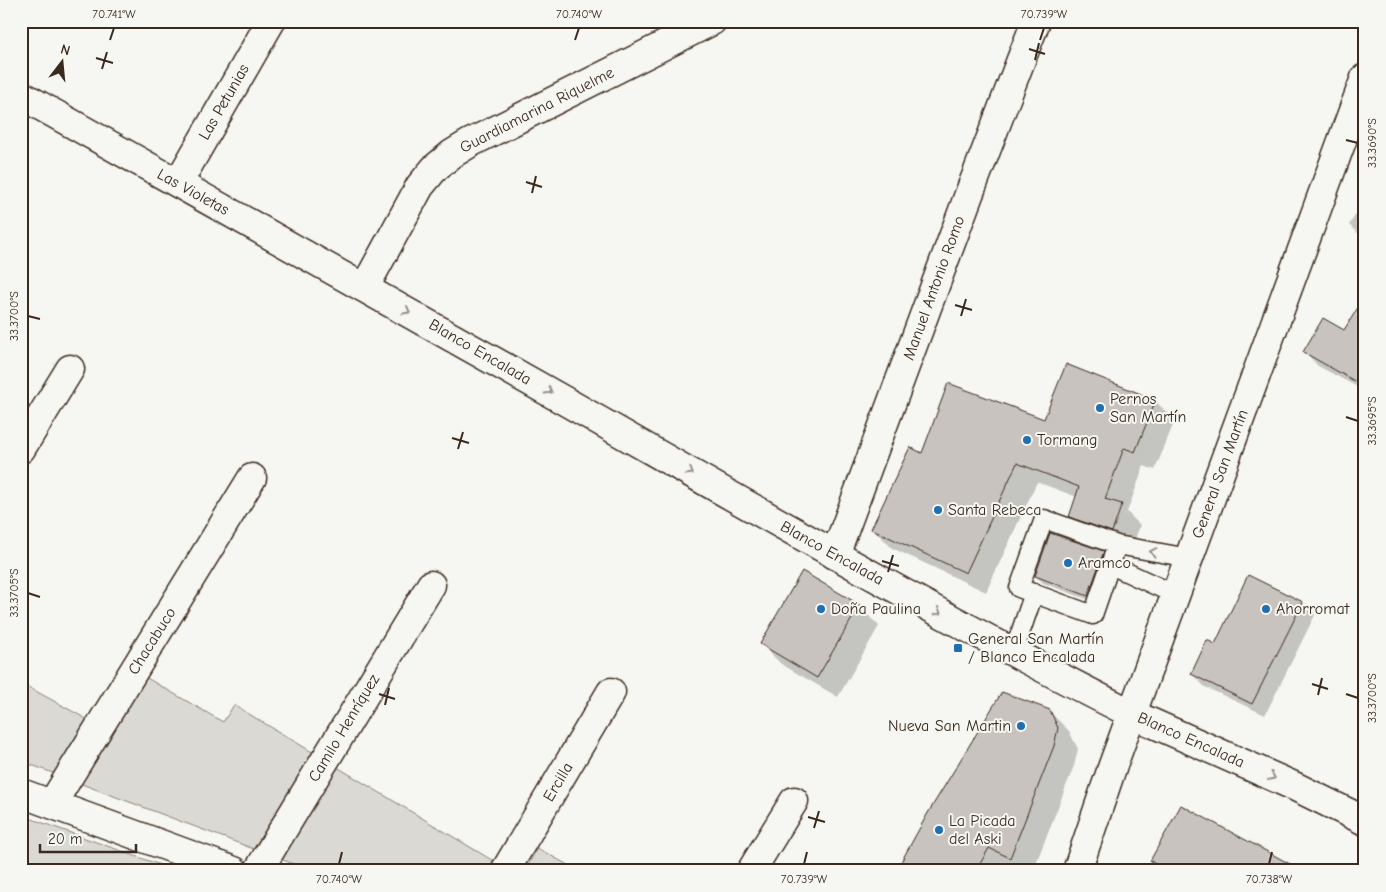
<svg xmlns="http://www.w3.org/2000/svg" width="1386" height="892" font-family="'Comic Neue',sans-serif">
  <style>
    .green { fill: #dad9d3; stroke: #8a8278 }
    .shadow { fill: #0003 }
    .building { fill: #c8c3be; stroke: #3b2a1e }
    .lines { fill: none; stroke-linecap: round; stroke-linejoin: round }
    .service-casing { stroke: #3b2a1e; stroke-width: 21 }
    .minor-casing { stroke: #3b2a1e; stroke-width: 31 }
    .tertiary-casing { stroke: #3b2a1e; stroke-width: 31 }
    .primary-casing { stroke: #3b2a1e; stroke-width: 31 }
    .service { stroke: #f6f6f2; stroke-width: 18 }
    .minor { stroke: #f6f6f2; stroke-width: 28 }
    .tertiary { stroke: #f6f6f2; stroke-width: 28 }
    .primary { stroke: #f6f6f2; stroke-width: 28 }
    .oneway { stroke: #989088 }
    .ticks { fill: none; stroke: #3b2a1e; stroke-width: 2 }
    .poi-dot { fill: #1f6fb2; stroke: #f6f6f2; stroke-width: 2 }
    .labels { text-anchor: middle; dominant-baseline: central; stroke-width: 4; stroke-linejoin: round; paint-order: stroke }
    .street-label { font-size: 16px; fill: #3b2a1e; stroke: #f6f6f2 }
    .poi-label { font-size: 16px; fill: #3b2a1e; stroke: #f6f6f2; text-anchor: start }
    .neatline { fill: none; stroke: #3b2a1e; stroke-width: 2 }
    .ticks-label { font-size: 12px; text-anchor: middle; fill: #3b2a1e }
  </style>
  <rect width="100%" height="100%" fill="#f6f6f2"/>
  <filter id="ink" filterUnits="userSpaceOnUse"><feTurbulence type="fractalNoise" baseFrequency=".02" numOctaves="2"/><feDisplacementMap in="SourceGraphic" scale="10" xChannelSelector="R" yChannelSelector="G"/><feConvolveMatrix kernelMatrix="1 2 1 2 8 2 1 2 1" color-interpolation-filters="sRGB"/></filter>
  <g filter="url(#ink)">
    <g class="green">
      <polygon points="145,677 223,722 234,705 510,871 312,871 21,761 21,683 112,733"/>
      <polygon points="21,815 177,871 21,871"/>
      <polygon points="537,848 579,871 525,871"/>
    </g>
    <g class="shadow">
      <polygon points="1365,200 1365,240 1349,225"/>
      <polygon points="1365,300 1365,391 1318,366 1305,352 1345,332"/>
      <polygon points="1155,401 1175,420 1155,470 1144,466 1127,512 1140,525 1131,551 1090,536 1070,516 1077,497 1037,482 986,592 892,548 873,529 923,454 1044,421"/>
      <polygon points="1103,553 1110,559 1095,602 1043,583 1036,576"/>
      <polygon points="803,573 859,606 879,626 838,697 781,664 761,644"/>
      <polygon points="1303,603 1315,615 1265,715 1205,687 1192,674 1216,645"/>
      <polygon points="1049,711 1069,731 1078,749 1074,766 1033,871 1017,871 1009,867 1007,871 897,871"/>
      <polygon points="1152,861 1300,871 1162,871"/>
    </g>
    <g class="building">
      <polygon points="1365,296 1365,387 1303,352 1323,318 1344,330"/>
      <polygon points="1066,364 1156,400 1135,452 1124,448 1105,499 1122,504 1112,532 1069,517 1079,487 1017,463 966,573 871,529 910,447 922,453 948,383 1044,419"/>
      <polygon points="1050,533 1104,551 1088,596 1035,576"/>
      <polygon points="802,571 860,605 817,678 760,644"/>
      <polygon points="1248,575 1303,602 1252,704 1191,674 1207,640 1215,644"/>
      <polygon points="1002,692 1050,710 1058,728 1054,746 1010,858 989,848 976,871 896,871 928,813"/>
      <polygon points="1181,805 1303,871 1169,871 1150,861"/>
    </g>
    <g class="lines">
      <g class="service-casing">
        <g id="service">
          <polyline points="1117,545 1093,615 1019,588 1044,519 1117,545 1189,558"/>
          <polyline points="1111,565 1176,595"/>
          <polyline points="1013,654 1034,593"/>
        </g>
      </g>
      <g class="minor-casing">
        <g id="minor">
          <path d="M21,95C199,196 378,294 556,396C746,504 936,615 1132,714"/>
          <polyline points="178,183 271,21"/>
          <polyline points="365,287 420,186 435,168 452,154 470,143 712,21"/>
          <polyline points="21,449 70,369"/>
          <polyline points="835,555 968,197 1036,21"/>
          <polyline points="21,793 234,871"/>
          <polyline points="52,804 252,478"/>
          <polyline points="258,871 431,585"/>
          <polyline points="505,871 611,692"/>
          <polyline points="751,871 794,801"/>
        </g>
      </g>
      <g class="tertiary-casing">
        <polyline id="tertiary" points="1132,714 1296,787 1365,821"/>
      </g>
      <g class="primary-casing">
        <polyline id="primary" points="1077,871 1113,765 1365,78"/>
      </g>
      <use href="#service" class="service"/>
      <use href="#minor" class="minor"/>
      <use href="#tertiary" class="tertiary"/>
      <use href="#primary" class="primary"/>
    </g>
    <defs><path id="oneway-chevron" d="M-2-3.5L2.5 0L-2 3.5" fill="none" stroke-width="1.6" stroke-linecap="round" stroke-linejoin="round" transform="scale(1.25)"/></defs>
    <g class="oneway">
      <use href="#oneway-chevron" transform="translate(407 311) rotate(30)"/>
      <use href="#oneway-chevron" transform="translate(549 391) rotate(30)"/>
      <use href="#oneway-chevron" transform="translate(690 472) rotate(30)"/>
      <use href="#oneway-chevron" transform="translate(1153 552) rotate(-170)"/>
      <use href="#oneway-chevron" transform="translate(938 612) rotate(29)"/>
      <use href="#oneway-chevron" transform="translate(1272 777) rotate(24)"/>
    </g>
  </g>
  <path class="ticks" d="M110,40L114,28M575,40L579,28M1040,40L1044,28M1029,49L1045,54M96,58L113,63M1035,60L1039,43M102,69L107,52M1346,140L1358,143M526,182L542,187M532,193L536,176M955,305L972,310M28,316L40,319M961,316L966,299M1346,417L1358,421M452,438L469,443M458,449L463,432M882,561L899,566M888,572L893,555M28,593L40,597M1312,684L1328,689M379,694L395,699M1346,694L1358,698M1318,695L1322,678M385,705L389,688M808,817L825,822M814,828L819,811M339,864L342,852M804,864L807,852M1269,864L1272,852"/>
  <g class="poi-dot">
    <circle cx="1100" cy="408" r="5"/>
    <circle cx="1027" cy="440" r="5"/>
    <circle cx="938" cy="510" r="5"/>
    <circle cx="1068" cy="563" r="5"/>
    <circle cx="821" cy="609" r="5"/>
    <circle cx="1266" cy="609" r="5"/>
    <rect x="953" y="643" width="10" height="10" rx="2.5"/>
    <circle cx="1021" cy="726" r="5"/>
    <circle cx="939" cy="830" r="5"/>
  </g>
  <g class="labels">
    <g class="street-label">
      <text transform="translate(224 102) rotate(-60)">Las Petunias</text>
      <text transform="translate(537 110) rotate(-27)">Guardiamarina Riquelme</text>
      <text transform="translate(193 192) rotate(29)">Las Violetas</text>
      <text transform="translate(934 288) rotate(-70)">Manuel Antonio Romo</text>
      <text transform="translate(480 352) rotate(30)">Blanco Encalada</text>
      <text transform="translate(1220 474) rotate(-70)">General San Martín</text>
      <text transform="translate(832 553) rotate(29)">Blanco Encalada</text>
      <text transform="translate(152 641) rotate(-58)">Chacabuco</text>
      <text transform="translate(344 728) rotate(-59)">Camilo Henríquez</text>
      <text transform="translate(1191 740) rotate(24)">Blanco Encalada</text>
      <text transform="translate(558 782) rotate(-59)">Ercilla</text>
    </g>
    <g class="poi-label">
      <text x="1110" y="399">Pernos<tspan x="1110" dy="18">San Martín</tspan></text>
      <text x="1037" y="440">Tormang</text>
      <text x="948" y="510">Santa Rebeca</text>
      <text x="1078" y="563">Aramco</text>
      <text x="831" y="609">Doña Paulina</text>
      <text x="1276" y="609">Ahorromat</text>
      <text x="968" y="639">General San Martín<tspan x="968" dy="18">/ Blanco Encalada</tspan></text>
      <text x="1011" y="726" text-anchor="end">Nueva San Martin</text>
      <text x="949" y="821">La Picada<tspan x="949" dy="18">del Aski</tspan></text>
    </g>
  </g>
  <rect width="1386" height="892" fill="none" stroke="#f6f6f2" stroke-width="55"/>
  <g transform="translate(62 62) rotate(16)" stroke="#f6f6f2" stroke-width="4" paint-order="stroke">
  <path d="M0-4L9 19L0 12L-9 19Z" fill="#3b2a1e"/>
  <text y="-8" font-size="14" font-weight="bold" text-anchor="middle" fill="#3b2a1e">N</text>
  </g>
  <path d="M40 844v8h96v-8" fill="none" stroke="#3b2a1e" stroke-width="2.5"/>
  <text x="48" y="844" font-size="15" fill="#3b2a1e" stroke="#f6f6f2" stroke-width="4" paint-order="stroke">20 m</text>
  <rect x="28" y="28" width="1330" height="836" class="neatline"/>
  <g class="ticks-label">
    <text x="114" y="18">70.741°W</text>
    <text x="579" y="18">70.740°W</text>
    <text x="1044" y="18">70.739°W</text>
    <text transform="translate(1372 143) rotate(-90)" y="4">33.3690°S</text>
    <text transform="translate(14 316) rotate(-90)" y="4">33.3700°S</text>
    <text transform="translate(1372 421) rotate(-90)" y="4">33.3695°S</text>
    <text transform="translate(14 593) rotate(-90)" y="4">33.3705°S</text>
    <text transform="translate(1372 698) rotate(-90)" y="4">33.3700°S</text>
    <text x="339" y="883">70.740°W</text>
    <text x="804" y="883">70.739°W</text>
    <text x="1269" y="883">70.738°W</text>
  </g>
</svg>
